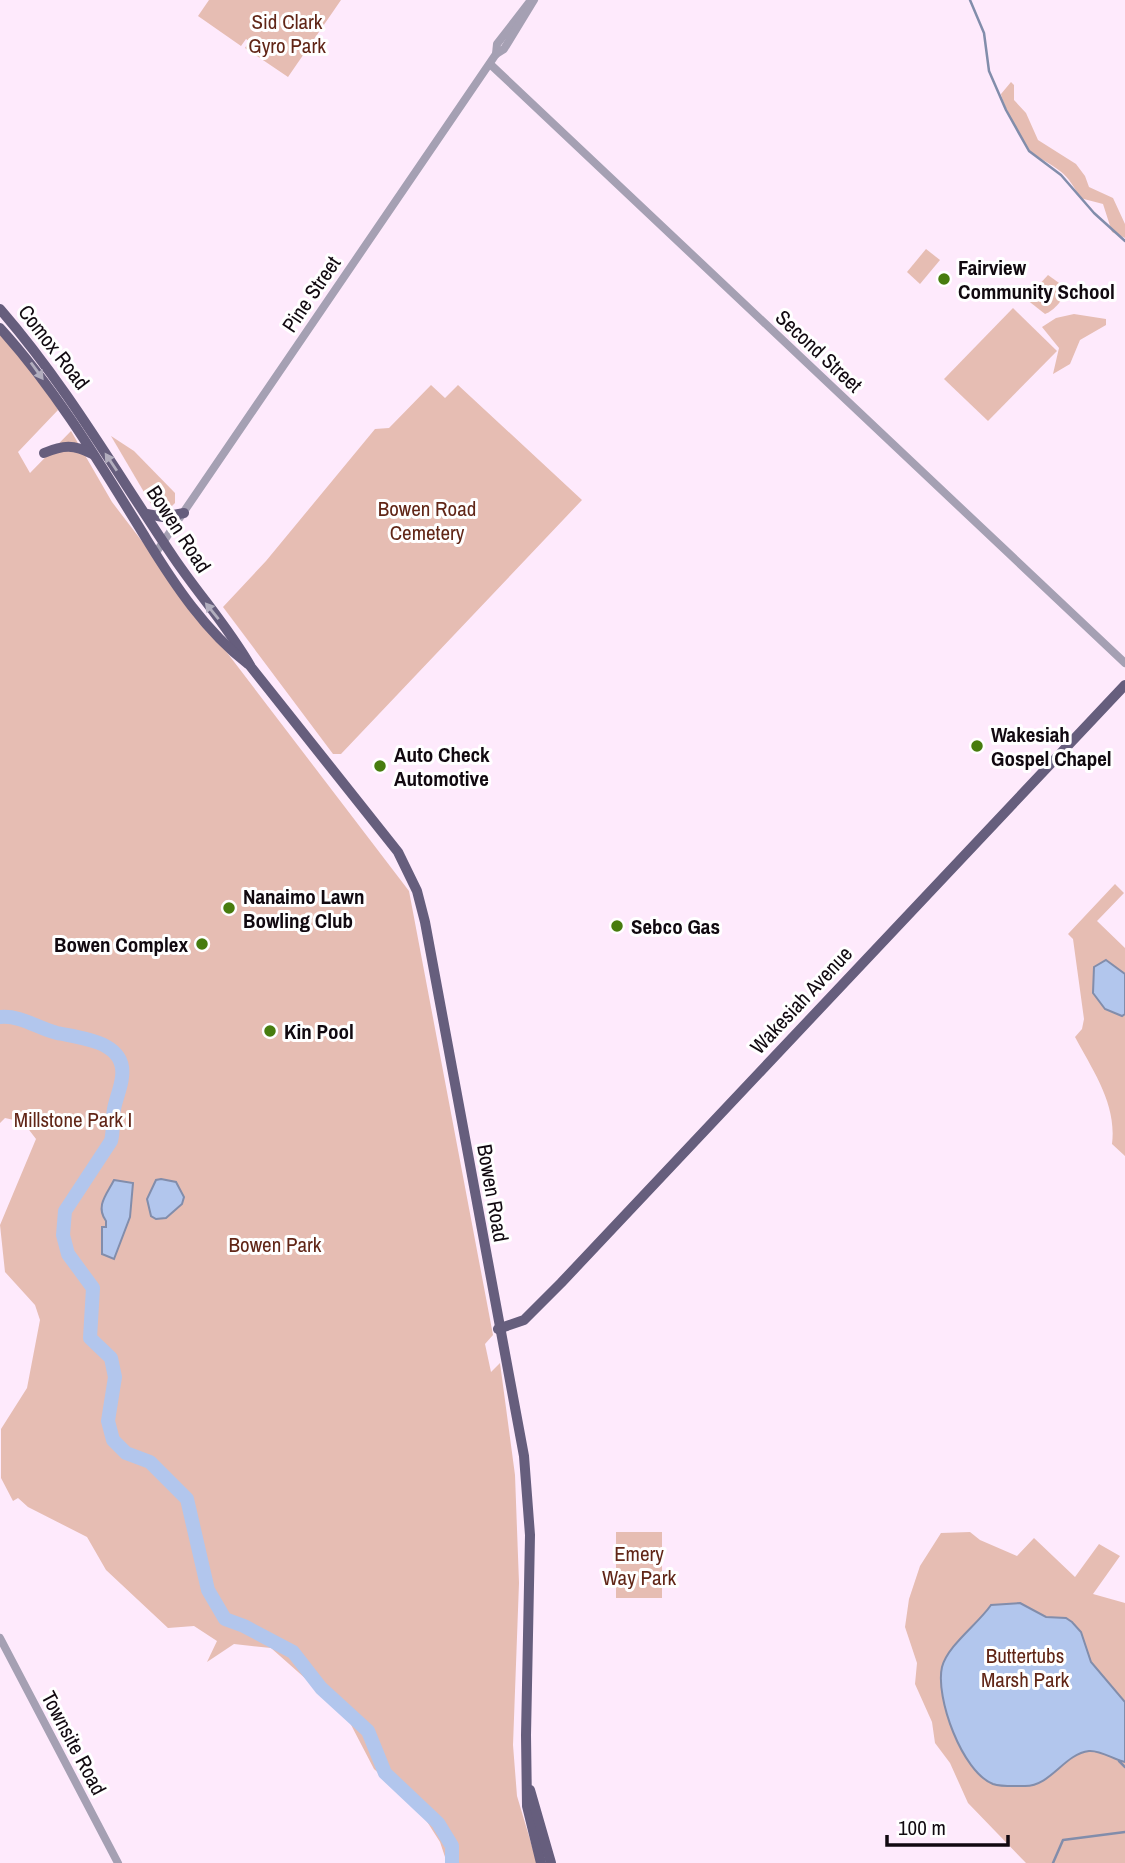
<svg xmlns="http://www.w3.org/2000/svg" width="1125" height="1863" font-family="'Archivo Narrow',sans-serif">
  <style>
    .green { fill: #e6bdb3 }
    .water { fill: #b2c6ed; stroke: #828dab; stroke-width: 2 }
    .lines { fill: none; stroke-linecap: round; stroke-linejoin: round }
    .stream { stroke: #828dab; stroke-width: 2.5 }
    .river { stroke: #b2c6ed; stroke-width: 14 }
    .minor { stroke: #a5a0b3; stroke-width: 8 }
    .major { stroke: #665e7d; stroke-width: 10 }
    .oneway { fill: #b2aebe }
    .poi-dot { fill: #477c0e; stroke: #fff; stroke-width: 2.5 }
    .labels { text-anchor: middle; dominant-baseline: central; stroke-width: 6; stroke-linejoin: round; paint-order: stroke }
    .park-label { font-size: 21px; fill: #612617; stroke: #fff }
    .poi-label { font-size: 21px; font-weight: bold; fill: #110910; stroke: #fff; text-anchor: start }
    .street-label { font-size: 21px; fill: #110910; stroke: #fff }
  </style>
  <rect width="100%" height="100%" fill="#feeafc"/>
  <g class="green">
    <polygon points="209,0 341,0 288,77 245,48 249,41 246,39 241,46 198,16"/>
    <path d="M1011,82L1014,85V100L1026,113L1038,140L1076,164L1085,176L1089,187L1113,198L1125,224V238L1112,232L1103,204L1080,198C1064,166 1055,170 1030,151C1024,146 1002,102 1001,94Z"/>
    <polygon points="926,249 940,260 920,284 907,272"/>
    <path d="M1048,275L1066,288C1065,298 1054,311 1045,314L1026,299Z"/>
    <polygon points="1013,308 1057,351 988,421 944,379"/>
    <polygon points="1074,314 1106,319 1106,325 1080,340 1070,364 1053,374 1059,348 1042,327 1056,318"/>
    <polygon points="0,326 22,347 58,410 18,452 30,473 71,431 112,502 409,891 493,1335 485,1344 491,1372 500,1363 515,1475 519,1583 513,1745 517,1796 537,1863 447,1863 440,1842 419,1809 374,1769 348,1719 333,1703 271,1648 234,1644 207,1662 217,1641 194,1626 168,1628 106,1570 87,1537 28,1507 18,1498 13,1501 1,1478 1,1429 27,1388 40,1320 35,1305 5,1272 0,1225 36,1139 23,1122 5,1118 0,1123"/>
    <polygon points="431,385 445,398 458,385 582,500 341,754 333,754 223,607 266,561 375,429 389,428"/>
    <polygon points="111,436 134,451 175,493 175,503 170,508 151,504"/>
    <path d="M1115,884L1124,893L1097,921L1125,948V1156L1112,1144C1117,1104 1093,1071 1075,1037L1082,1029L1084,1019L1073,939L1068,934Z"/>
    <rect x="616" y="1532" width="46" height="66"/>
    <polygon points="970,1532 980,1540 1017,1556 1034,1538 1075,1577 1099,1544 1120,1556 1093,1594 1125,1603 1125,1863 1026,1863 968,1803 950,1763 935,1743 932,1722 915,1684 917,1663 905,1627 909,1599 920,1566 941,1533"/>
  </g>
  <g class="water">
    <polygon points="1106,960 1125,974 1125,1014 1122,1016 1105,1009 1093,993 1094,967"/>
    <polygon points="161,1179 176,1182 184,1197 182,1204 166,1218 156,1219 151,1216 147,1199 156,1180"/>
    <path d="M114,1180L133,1183L130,1217L114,1259L102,1254V1227H106V1221C95,1206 107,1194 114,1180Z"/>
    <path d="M1020,1603L1046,1617L1066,1618L1072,1622L1081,1632L1091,1662L1125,1702V1762C1114,1760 1101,1750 1089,1751C1064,1754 1051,1786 1025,1786C1015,1786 1002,1787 993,1784C962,1772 935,1697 942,1667C948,1645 978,1624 991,1605Z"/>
  </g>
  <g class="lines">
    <g class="stream">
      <polyline points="970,0 984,33 989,71 1006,110 1029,151 1061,175 1094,213 1125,241"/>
      <polyline points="1119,1761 1125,1767"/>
      <polyline points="1053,1863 1063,1840 1125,1832"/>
    </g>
    <path class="river" d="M0,1017C21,1015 37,1028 57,1033C80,1038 127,1041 122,1077C121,1088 116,1098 114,1109C112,1120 114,1130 111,1141L65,1211L63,1235L68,1254L93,1288L90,1338L111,1358L115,1377L108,1421L113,1440L126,1453L150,1462L187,1499L208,1590L225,1619L244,1626L293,1652L321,1688L368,1731L385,1773L438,1823L452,1846V1863"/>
    <g class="minor">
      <polyline points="496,54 497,44 531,0"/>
      <polyline points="490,64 1125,663"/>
      <polyline points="155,554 496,54 504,49 534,0"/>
      <polyline points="0,1638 118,1863"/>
    </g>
    <g class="major">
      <path d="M0,309C67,386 117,474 174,558C199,595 229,628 251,667L398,852L417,891L425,922L524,1456L530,1535L526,1735L527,1806L541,1863"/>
      <path d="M0,328C58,392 102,467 147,540C174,584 206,632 248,664"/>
      <path d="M44,453C63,445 74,444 92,454"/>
      <polyline points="147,514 163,517 184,513"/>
      <polyline points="498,1329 524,1320 561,1283 1125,685"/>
      <polyline points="530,1790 551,1863"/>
    </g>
  </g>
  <defs><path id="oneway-solid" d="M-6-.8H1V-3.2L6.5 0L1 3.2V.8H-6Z" transform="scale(1.75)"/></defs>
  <g class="oneway">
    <use href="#oneway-solid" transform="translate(37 371) rotate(54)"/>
    <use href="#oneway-solid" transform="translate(111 462) rotate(-124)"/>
    <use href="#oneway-solid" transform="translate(212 611) rotate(-129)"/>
  </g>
  <g class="poi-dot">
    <circle cx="944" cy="279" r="7"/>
    <circle cx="977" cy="746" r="7"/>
    <circle cx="380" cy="766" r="7"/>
    <circle cx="229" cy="908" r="7"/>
    <circle cx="617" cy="926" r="7"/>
    <circle cx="202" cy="944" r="7"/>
    <circle cx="270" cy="1031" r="7"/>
  </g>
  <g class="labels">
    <g class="park-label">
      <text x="287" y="21">Sid Clark<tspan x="287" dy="24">Gyro Park</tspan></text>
      <text x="427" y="508">Bowen Road<tspan x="427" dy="24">Cemetery</tspan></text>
      <text x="73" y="1119">Millstone Park I</text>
      <text x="275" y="1244">Bowen Park</text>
      <text x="639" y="1553">Emery<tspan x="639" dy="24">Way Park</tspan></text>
      <text x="1025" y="1655">Buttertubs<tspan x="1025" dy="24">Marsh Park</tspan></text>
    </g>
    <g class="poi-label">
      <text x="958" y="267">Fairview<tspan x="958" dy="24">Community School</tspan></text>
      <text x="991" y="734">Wakesiah<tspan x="991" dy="24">Gospel Chapel</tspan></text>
      <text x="394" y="754">Auto Check<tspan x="394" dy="24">Automotive</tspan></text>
      <text x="243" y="896">Nanaimo Lawn<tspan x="243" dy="24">Bowling Club</tspan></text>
      <text x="631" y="926">Sebco Gas</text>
      <text x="188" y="944" text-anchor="end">Bowen Complex</text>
      <text x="284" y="1031">Kin Pool</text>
    </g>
    <g class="street-label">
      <text transform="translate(311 294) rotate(-56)">Pine Street</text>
      <text transform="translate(54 347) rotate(52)">Comox Road</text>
      <text transform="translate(819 351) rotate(43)">Second Street</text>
      <text transform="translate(179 529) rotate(57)">Bowen Road</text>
      <text transform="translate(801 1000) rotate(-47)">Wakesiah Avenue</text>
      <text transform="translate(493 1193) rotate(80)">Bowen Road</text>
      <text transform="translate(74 1743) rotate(62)">Townsite Road</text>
    </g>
  </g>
  <path d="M887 1835v10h121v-10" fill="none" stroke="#110910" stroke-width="3.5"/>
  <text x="898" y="1835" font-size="21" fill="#110910" stroke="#ffffff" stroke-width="5" paint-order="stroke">100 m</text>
</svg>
